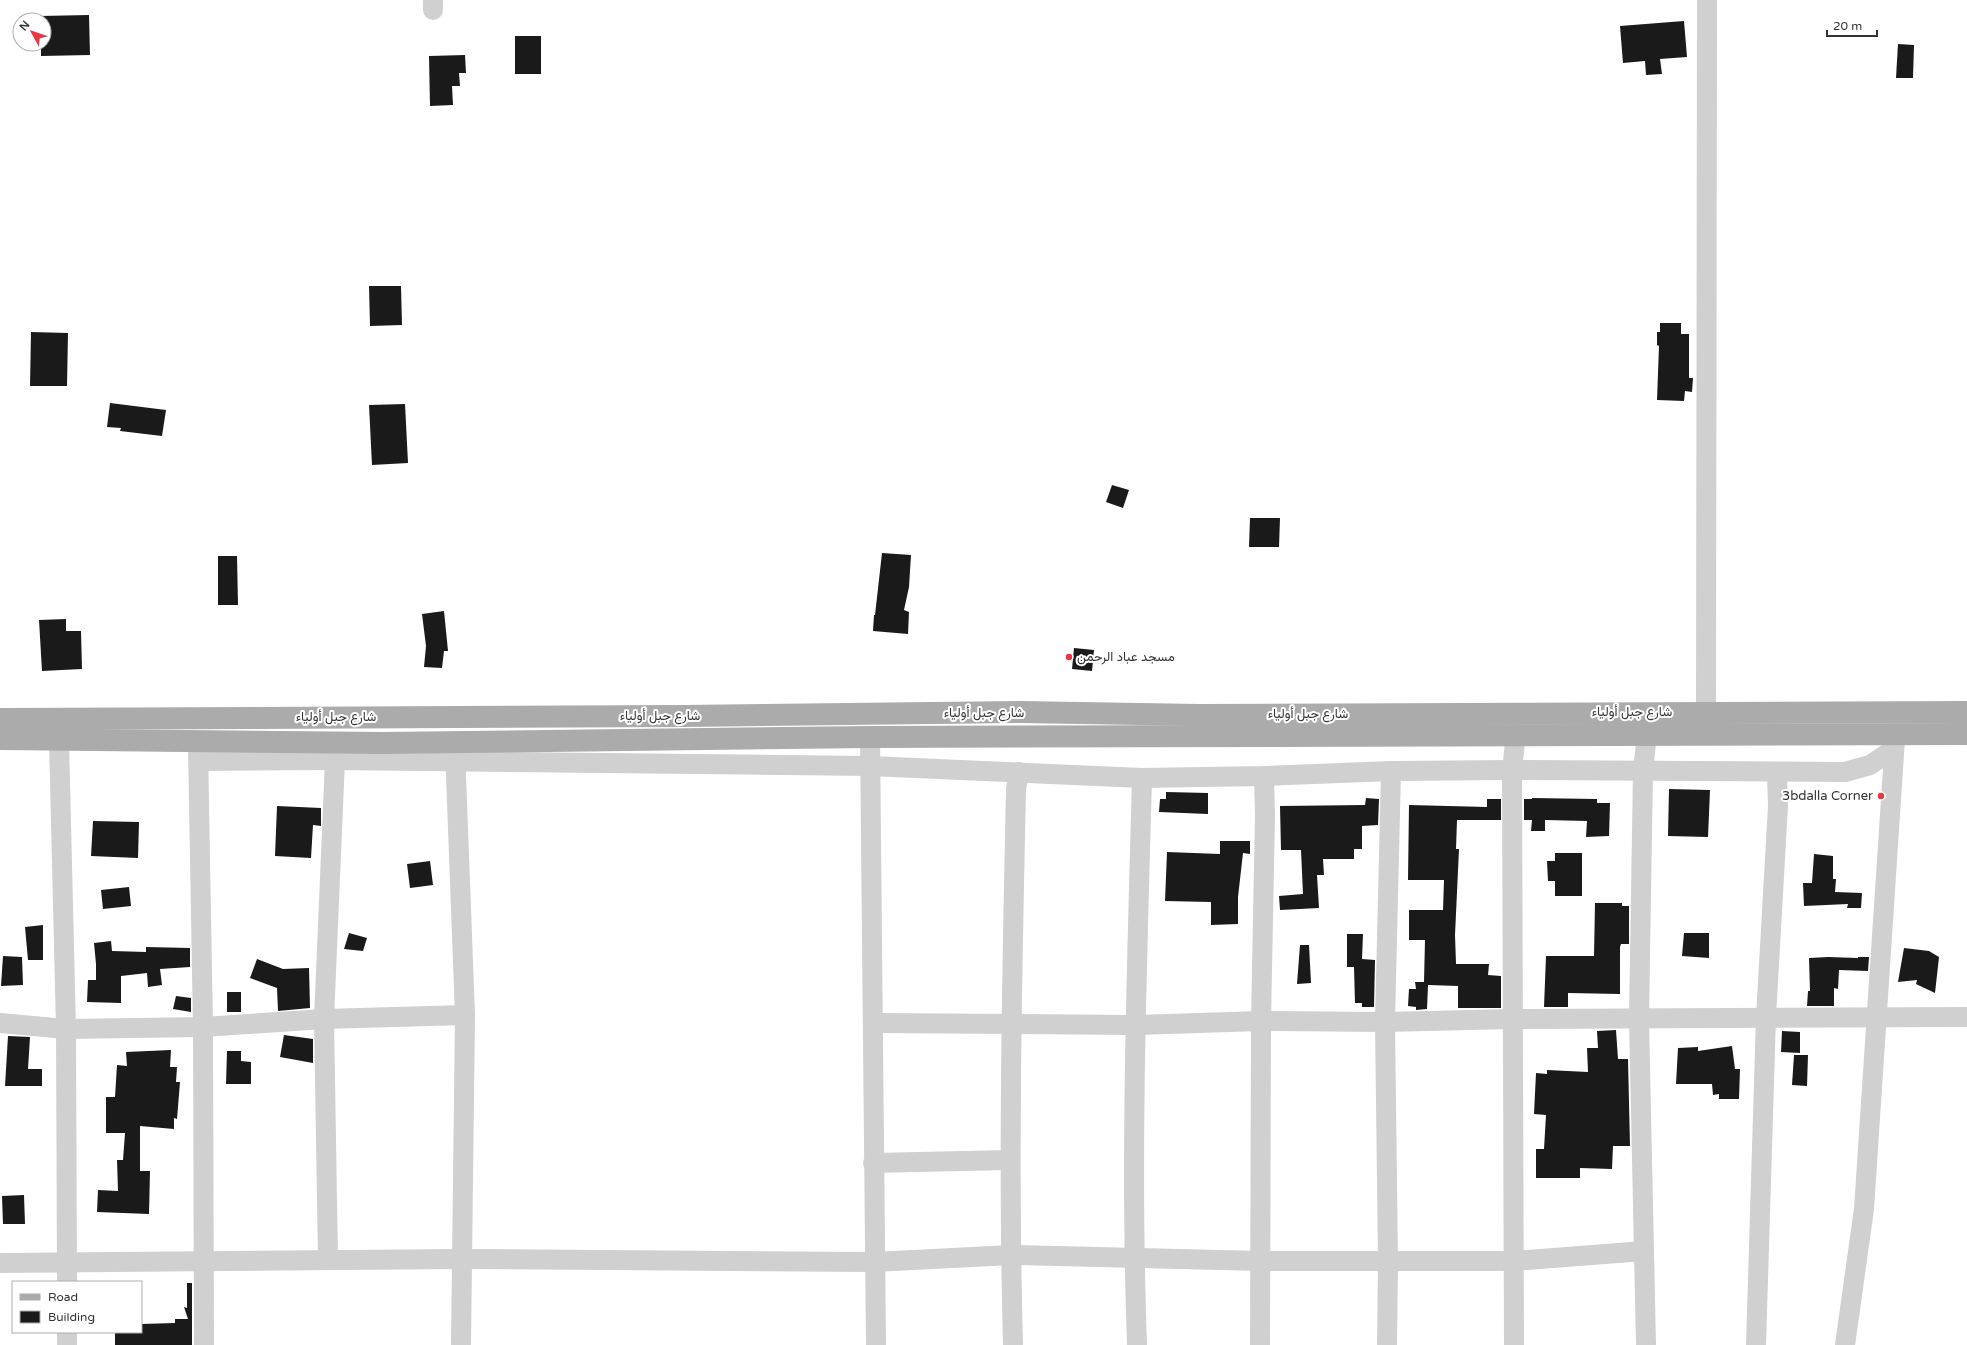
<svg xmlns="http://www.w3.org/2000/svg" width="1967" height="1345" font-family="'Varela Round',Vazirmatn,sans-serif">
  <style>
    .building { fill: #1a1a1a }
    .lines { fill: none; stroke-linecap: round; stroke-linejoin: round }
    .minor { stroke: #d0d0d0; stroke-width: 20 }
    .primary { stroke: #ababab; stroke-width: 22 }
    .poi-dot { fill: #e63946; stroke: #fff; stroke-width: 1.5 }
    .labels { text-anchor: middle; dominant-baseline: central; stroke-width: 4; stroke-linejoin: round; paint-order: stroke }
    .poi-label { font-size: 13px; fill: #333; stroke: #fff; text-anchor: start }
    .street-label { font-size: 13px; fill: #333; stroke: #fff }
  </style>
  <rect width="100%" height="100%" fill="#fff"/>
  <g class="building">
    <polygon points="89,15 90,55 41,56 41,44 44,44 44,20 40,20 40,16"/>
    <polygon points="1684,21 1687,57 1660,59 1662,74 1646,75 1645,61 1623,63 1620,26"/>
    <rect x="515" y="36" width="26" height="38"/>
    <polygon points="1898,44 1914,45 1913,78 1896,78"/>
    <polygon points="465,55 466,73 459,73 460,86 452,86 453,105 430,106 429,56"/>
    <polygon points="369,286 401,286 402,325 370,326"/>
    <polygon points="1660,323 1681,323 1681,334 1689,334 1689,378 1693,378 1692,392 1685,391 1684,401 1657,400 1659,346 1657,345 1657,332 1660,332"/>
    <polygon points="31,332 68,333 67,386 30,386"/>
    <polygon points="110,403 166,410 162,436 120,431 121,428 107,427"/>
    <polygon points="405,404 408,463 372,465 369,405"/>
    <polygon points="1112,485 1129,490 1123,508 1106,502"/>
    <polygon points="1250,518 1280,518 1279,547 1249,547"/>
    <polygon points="882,553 911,555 909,587 904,610 909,612 908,634 873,631 874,615 875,615"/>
    <polygon points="218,556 237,556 238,605 218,605"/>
    <polygon points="444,611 448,651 444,651 442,668 424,667 426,646 422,614"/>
    <polygon points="66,619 66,631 81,631 82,669 42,671 39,620"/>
    <polygon points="1074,648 1094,650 1092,671 1072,669"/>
    <polygon points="1669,789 1710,790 1708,837 1668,836"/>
    <polygon points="1166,792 1208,793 1208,814 1159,812 1160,799 1166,799"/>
    <polygon points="1366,798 1379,799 1378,825 1362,826 1362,849 1354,849 1354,859 1323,859 1324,875 1317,875 1319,908 1280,910 1279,896 1303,894 1301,850 1281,850 1280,806 1365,805"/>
    <polygon points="1532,798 1597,799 1597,803 1610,803 1609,836 1586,837 1587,821 1545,820 1545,831 1531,831 1532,820 1524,820 1524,799 1532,799"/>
    <polygon points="1487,799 1501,799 1501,820 1457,820 1456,849 1459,849 1455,935 1456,964 1489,964 1488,975 1501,976 1501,1008 1458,1008 1458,986 1428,985 1427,1009 1416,1010 1416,1007 1408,1006 1409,989 1416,989 1415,982 1424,982 1425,940 1409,940 1409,910 1443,910 1444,880 1408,880 1409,805 1487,807"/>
    <polygon points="277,806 321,808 321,826 313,825 311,858 275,856"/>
    <polygon points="93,821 139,822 138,858 91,856"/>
    <polygon points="1220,841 1250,841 1250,854 1243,853 1238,897 1238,924 1211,925 1211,902 1165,901 1167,852 1220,854"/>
    <polygon points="1555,853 1582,853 1582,896 1555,896 1555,881 1548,881 1547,861 1555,861"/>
    <polygon points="1814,854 1833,856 1833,879 1836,879 1835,892 1862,893 1861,908 1847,908 1848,904 1804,906 1803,883 1812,883"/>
    <polygon points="430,861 433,885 410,888 407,864"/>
    <polygon points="129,887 131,906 103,909 101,890"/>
    <polygon points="1595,903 1622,903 1622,906 1629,906 1629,944 1621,944 1620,947 1620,994 1568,993 1568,1007 1544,1007 1546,956 1594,956"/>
    <polygon points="43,925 43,960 28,960 25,927"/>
    <polygon points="349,933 367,938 363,951 344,949"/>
    <polygon points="1684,933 1709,933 1709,958 1682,956"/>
    <polygon points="1347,934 1363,934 1362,959 1375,960 1374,1007 1362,1007 1362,1003 1355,1003 1354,967 1347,967"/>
    <polygon points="111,941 112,951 146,952 146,947 190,948 190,967 160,969 162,985 148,987 147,973 121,976 121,1003 87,1002 88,980 96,980 96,964 94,943"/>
    <polygon points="1300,945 1309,945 1311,983 1297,984"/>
    <polygon points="1904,948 1929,951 1939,957 1935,993 1916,984 1917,980 1898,982"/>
    <polygon points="3,956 22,957 23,985 1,986"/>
    <polygon points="1828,957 1858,958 1858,957 1869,957 1868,971 1839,970 1838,989 1834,988 1834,1006 1807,1006 1808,991 1810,991 1809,958"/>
    <polygon points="257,959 283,969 309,968 310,1008 278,1011 277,988 250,978"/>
    <rect x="227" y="992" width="14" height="20"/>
    <polygon points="176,996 191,998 191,1012 173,1009"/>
    <polygon points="1616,1030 1618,1059 1628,1059 1630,1146 1613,1146 1612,1169 1580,1168 1580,1178 1536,1178 1536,1149 1544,1149 1546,1115 1534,1114 1536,1073 1547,1074 1547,1070 1588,1072 1587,1048 1598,1048 1597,1031"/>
    <polygon points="1782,1031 1800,1032 1800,1053 1781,1052"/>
    <polygon points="284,1035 313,1039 313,1063 280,1057"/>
    <polygon points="8,1036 30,1037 28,1069 42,1069 42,1086 5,1086"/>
    <polygon points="1732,1046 1735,1069 1740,1069 1739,1099 1719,1099 1719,1094 1713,1095 1712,1084 1676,1084 1678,1048 1698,1047 1698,1051"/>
    <polygon points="171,1050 170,1067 177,1067 176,1082 180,1082 177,1119 174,1118 174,1129 140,1126 140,1171 150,1171 149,1214 97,1212 98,1190 118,1191 117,1160 123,1160 125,1133 106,1133 106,1097 115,1097 117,1065 127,1066 126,1052"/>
    <polygon points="227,1051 241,1051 241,1061 251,1062 251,1084 226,1084"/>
    <polygon points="1794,1055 1808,1055 1807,1086 1792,1085"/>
    <polygon points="24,1195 25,1224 3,1224 2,1196"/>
    <polygon points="187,1283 192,1283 192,1345 115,1345 115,1332 141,1333 141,1324 175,1323 175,1319 188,1319 184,1307 187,1308"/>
  </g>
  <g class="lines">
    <g class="minor">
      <polyline points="433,0 433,10"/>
      <polyline points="1706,712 1707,0"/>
      <polyline points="870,737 876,1345"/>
      <polyline points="59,740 66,1029 67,1282"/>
      <polyline points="198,747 203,1027 204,1345"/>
      <polyline points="455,749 465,1015 461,1345"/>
      <polyline points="200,761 335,760 870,766 1142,778 1264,776 1391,771 1512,770 1845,772 1870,765 1894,749"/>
      <polyline points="0,1023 66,1029 203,1027 324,1019 465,1015"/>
      <polyline points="873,1023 1136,1025 1261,1021 1385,1022 1512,1019 1967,1017"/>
      <polyline points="873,1163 1010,1160"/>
      <polyline points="328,1260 324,1019 335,760"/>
      <polyline points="0,1263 463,1259 874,1262 1011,1255 1261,1261 1514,1261 1644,1251"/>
      <polyline points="67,1345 67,1332"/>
      <path d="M1013,1345C1008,1160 1012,975 1016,789L1019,772"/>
      <path d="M1137,1345C1130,1156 1137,967 1142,778"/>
      <polyline points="1260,1345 1261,1021 1265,815 1264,776"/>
      <polyline points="1387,1345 1388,1262 1385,1022 1391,771"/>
      <polyline points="1514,1345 1512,770 1516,734"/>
      <polyline points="1646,1345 1639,1019 1643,771 1647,734"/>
      <polyline points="1756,1345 1766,1017 1778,806 1777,773"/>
      <polyline points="1845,1345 1864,1209 1895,739"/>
    </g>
    <g class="primary">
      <polyline points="0,719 684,716 1020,712 1199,715 1967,712"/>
      <polyline points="0,739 383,743 870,737 1967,734"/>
    </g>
  </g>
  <g class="poi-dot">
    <circle cx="1069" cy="657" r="4"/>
    <circle cx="1881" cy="796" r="4"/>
  </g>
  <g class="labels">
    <g class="poi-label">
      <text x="1077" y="657">مسجد عباد الرحمن</text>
      <text x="1873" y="796" text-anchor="end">3bdalla Corner</text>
    </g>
    <g class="street-label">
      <text x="1632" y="712">شارع جبل أولياء</text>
      <text x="984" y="713">شارع جبل أولياء</text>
      <text x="1308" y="714">شارع جبل أولياء</text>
      <text x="660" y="716">شارع جبل أولياء</text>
      <text x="336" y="717">شارع جبل أولياء</text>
    </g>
  </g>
  <rect x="12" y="1281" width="130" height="52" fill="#ffffff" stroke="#adadad"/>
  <rect x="20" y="1294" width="20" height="6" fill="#ababab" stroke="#adadad"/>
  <text x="48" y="1301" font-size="12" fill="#333333">Road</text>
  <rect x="20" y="1311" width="20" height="12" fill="#1a1a1a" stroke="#adadad"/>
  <text x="48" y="1321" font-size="12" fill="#333333">Building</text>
  <g transform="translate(32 32) rotate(310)"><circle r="19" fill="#ffffff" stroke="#adadad"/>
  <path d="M0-3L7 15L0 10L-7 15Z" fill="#e63946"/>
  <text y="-6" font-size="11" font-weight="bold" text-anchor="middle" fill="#333333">N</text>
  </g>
  <path d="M1827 30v6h50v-6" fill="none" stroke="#333333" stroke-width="2"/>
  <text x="1833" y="30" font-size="12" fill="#333333" stroke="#ffffff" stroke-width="3" paint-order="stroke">20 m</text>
</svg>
